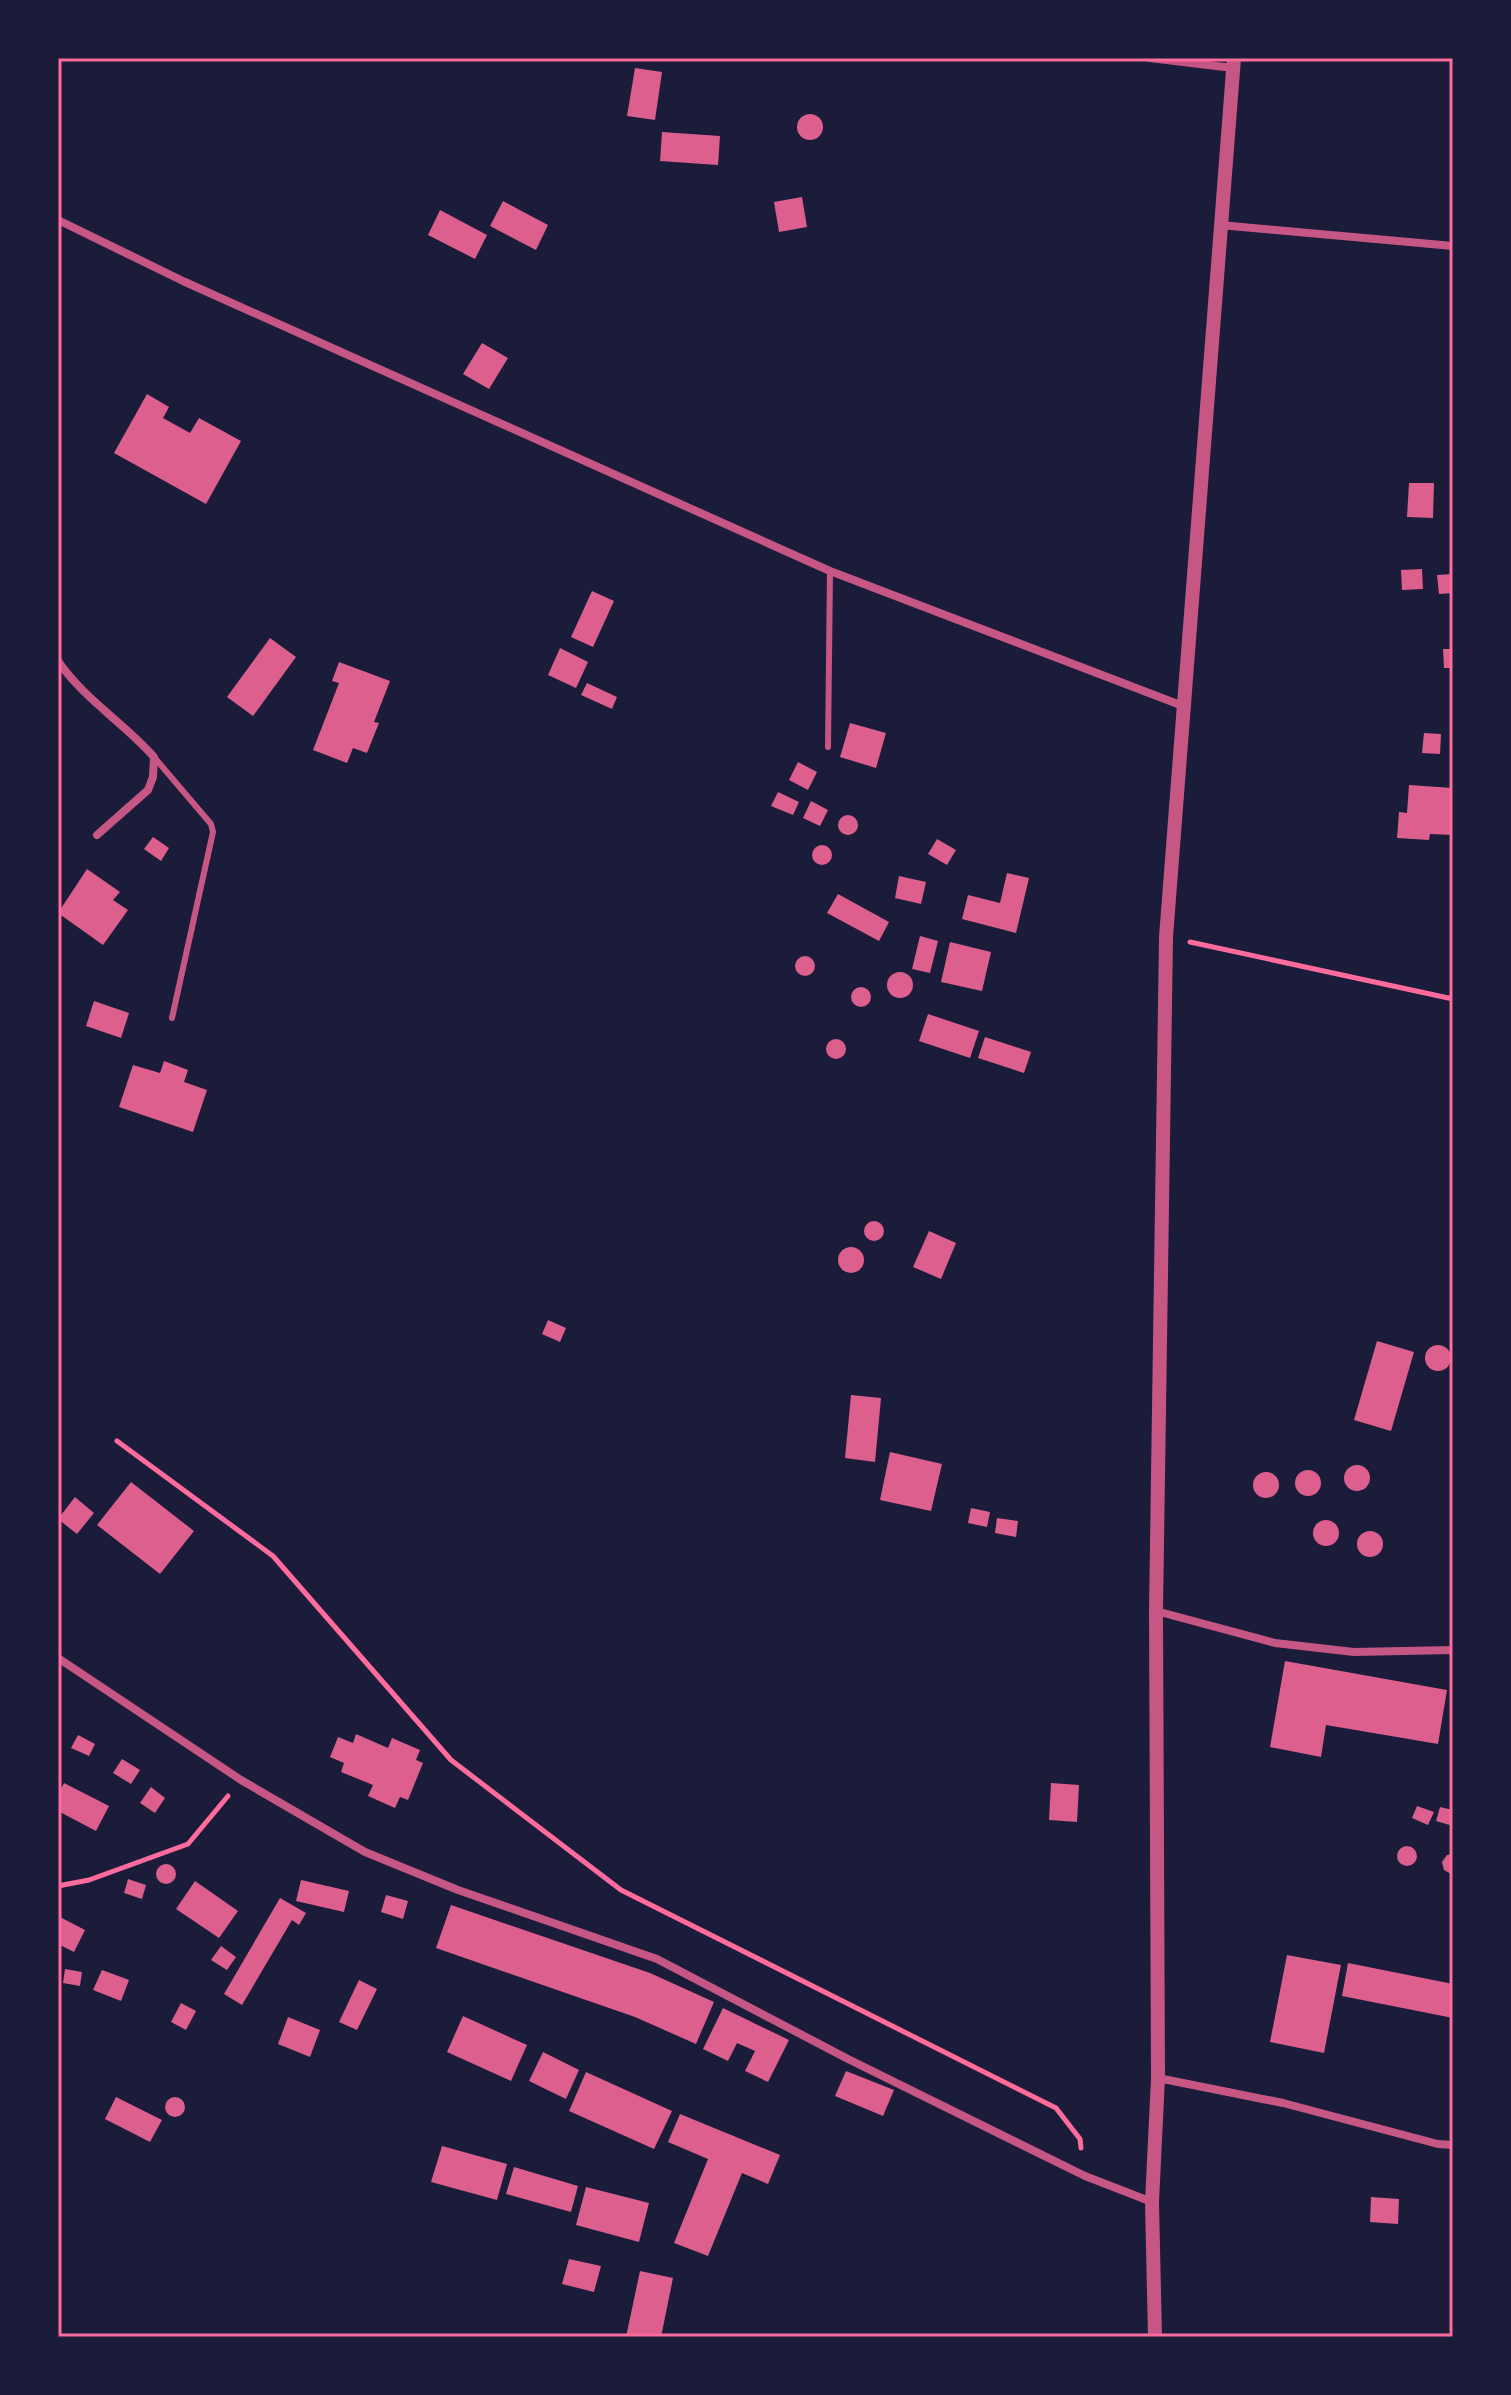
<svg xmlns="http://www.w3.org/2000/svg" width="1511" height="2395" font-family="Helvetica,sans-serif">
  <style>
    .building { fill: #dd5f8e }
    .lines { fill: none; stroke-linecap: round; stroke-linejoin: round }
    .path { stroke: #ff6b9d; stroke-width: 5 }
    .service { stroke: #c65784; stroke-width: 6 }
    .minor { stroke: #c65784; stroke-width: 8 }
    .tertiary { stroke: #c65784; stroke-width: 14 }
    .neatline { fill: none; stroke: #ff6b9d; stroke-width: 3 }
  </style>
  <rect width="100%" height="100%" fill="#1b1b3a"/>
  <g class="building">
    <polygon points="635,68 662,72 655,120 627,116"/>
    <circle cx="810" cy="127" r="13"/>
    <polygon points="662,132 720,136 718,165 660,161"/>
    <polygon points="802,197 807,227 779,232 774,202"/>
    <polygon points="503,201 548,225 536,250 490,226"/>
    <polygon points="440,210 487,235 475,259 428,235"/>
    <polygon points="482,343 508,358 489,389 463,374"/>
    <polygon points="147,394 169,407 163,418 190,433 199,418 241,441 206,504 114,453"/>
    <polygon points="1409,483 1434,483 1433,518 1407,517"/>
    <polygon points="1422,569 1423,589 1402,590 1401,570"/>
    <polygon points="1453,574 1453,593 1439,594 1437,575"/>
    <polygon points="592,591 614,601 593,647 571,637"/>
    <polygon points="270,638 296,657 253,716 227,697"/>
    <polygon points="560,648 588,662 576,688 548,675"/>
    <polygon points="1443,649 1453,649 1453,668 1444,668"/>
    <polygon points="339,662 390,681 374,722 379,723 367,753 353,748 347,763 313,750 339,683 332,681"/>
    <polygon points="587,683 617,697 612,709 581,695"/>
    <polygon points="850,723 886,733 876,768 840,757"/>
    <polygon points="1424,733 1441,734 1440,754 1422,753"/>
    <polygon points="798,762 817,772 808,790 789,780"/>
    <polygon points="1409,785 1453,788 1453,835 1430,834 1429,840 1397,838 1399,812 1407,813"/>
    <polygon points="778,792 799,802 793,815 771,806"/>
    <polygon points="811,801 828,810 820,826 803,818"/>
    <circle cx="848" cy="825" r="10"/>
    <polygon points="153,837 169,848 161,861 144,849"/>
    <polygon points="937,839 956,850 947,865 928,854"/>
    <circle cx="822" cy="855" r="10"/>
    <polygon points="87,869 120,892 113,900 128,910 103,945 58,913"/>
    <polygon points="1007,873 1029,878 1016,933 962,919 968,895 1000,903"/>
    <polygon points="899,876 926,882 921,904 895,898"/>
    <polygon points="838,894 889,922 879,941 827,913"/>
    <polygon points="920,936 938,941 930,973 912,969"/>
    <polygon points="950,942 991,952 982,991 941,982"/>
    <circle cx="805" cy="966" r="10"/>
    <circle cx="900" cy="985" r="13"/>
    <circle cx="861" cy="997" r="10"/>
    <polygon points="94,1001 129,1013 121,1038 86,1026"/>
    <polygon points="928,1014 979,1031 970,1058 919,1041"/>
    <polygon points="985,1037 1031,1052 1024,1073 978,1058"/>
    <circle cx="836" cy="1049" r="10"/>
    <polygon points="164,1061 188,1070 184,1082 207,1090 193,1132 119,1107 133,1065 160,1073"/>
    <circle cx="874" cy="1231" r="10"/>
    <polygon points="929,1231 956,1243 941,1279 913,1267"/>
    <circle cx="851" cy="1260" r="13"/>
    <polygon points="548,1320 566,1328 560,1342 542,1334"/>
    <polygon points="1377,1341 1414,1352 1391,1431 1354,1420"/>
    <circle cx="1438" cy="1358" r="13"/>
    <polygon points="851,1395 881,1398 875,1462 845,1458"/>
    <polygon points="890,1452 942,1464 931,1511 880,1500"/>
    <circle cx="1357" cy="1478" r="13"/>
    <circle cx="1308" cy="1483" r="13"/>
    <circle cx="1266" cy="1485" r="13"/>
    <polygon points="131,1482 194,1531 160,1574 97,1525"/>
    <polygon points="75,1497 94,1513 77,1534 58,1519"/>
    <polygon points="971,1508 990,1512 987,1527 968,1523"/>
    <polygon points="997,1518 1018,1521 1016,1537 995,1533"/>
    <circle cx="1326" cy="1533" r="13"/>
    <circle cx="1370" cy="1544" r="13"/>
    <polygon points="1285,1661 1447,1690 1438,1744 1326,1725 1321,1757 1270,1747"/>
    <polygon points="356,1734 388,1748 392,1738 420,1750 416,1760 423,1763 408,1800 400,1797 395,1808 368,1796 373,1785 341,1772 344,1763 330,1757 338,1737 353,1743"/>
    <polygon points="78,1735 95,1744 89,1756 71,1748"/>
    <polygon points="122,1759 140,1770 131,1784 113,1773"/>
    <polygon points="64,1783 109,1806 96,1831 58,1811 58,1794"/>
    <polygon points="1051,1783 1079,1785 1077,1822 1049,1820"/>
    <polygon points="151,1787 165,1798 155,1813 140,1803"/>
    <polygon points="1417,1806 1434,1812 1428,1825 1412,1818"/>
    <polygon points="1440,1807 1453,1810 1453,1826 1436,1821"/>
    <circle cx="1407" cy="1856" r="10"/>
    <polygon points="1453,1854 1453,1874 1451,1874 1444,1870 1442,1862 1447,1855"/>
    <circle cx="166" cy="1874" r="10"/>
    <polygon points="128,1879 146,1885 142,1899 124,1893"/>
    <polygon points="301,1880 349,1891 344,1912 296,1901"/>
    <polygon points="195,1881 238,1911 219,1938 176,1909"/>
    <polygon points="386,1895 408,1901 403,1919 381,1912"/>
    <polygon points="280,1898 306,1913 299,1925 292,1920 242,2005 224,1994"/>
    <polygon points="451,1905 650,1973 714,2002 696,2044 635,2017 436,1948"/>
    <polygon points="58,1916 85,1930 74,1952 58,1944"/>
    <polygon points="221,1946 236,1957 227,1970 211,1960"/>
    <polygon points="1287,1955 1341,1965 1324,2053 1270,2042"/>
    <polygon points="1348,1963 1453,1984 1453,2018 1342,1996"/>
    <polygon points="65,1969 82,1972 80,1986 63,1983"/>
    <polygon points="102,1970 129,1980 121,2001 93,1990"/>
    <polygon points="359,1980 377,1989 357,2030 339,2022"/>
    <polygon points="181,2003 196,2011 186,2030 171,2022"/>
    <polygon points="723,2008 789,2040 768,2082 745,2071 755,2051 737,2043 728,2061 703,2049"/>
    <polygon points="463,2016 527,2045 511,2081 447,2052"/>
    <polygon points="288,2017 320,2030 310,2057 278,2044"/>
    <polygon points="543,2052 579,2070 566,2099 529,2081"/>
    <polygon points="846,2071 894,2090 883,2116 835,2096"/>
    <polygon points="586,2072 672,2111 654,2149 569,2111"/>
    <polygon points="116,2097 162,2120 150,2142 105,2119"/>
    <circle cx="175" cy="2107" r="10"/>
    <polygon points="680,2114 780,2155 768,2184 742,2173 708,2256 674,2243 708,2159 668,2142"/>
    <polygon points="442,2146 507,2164 497,2200 431,2182"/>
    <polygon points="514,2167 578,2186 571,2212 506,2194"/>
    <polygon points="586,2187 649,2203 639,2242 576,2225"/>
    <polygon points="1371,2197 1399,2199 1398,2224 1370,2222"/>
    <polygon points="569,2259 601,2266 594,2292 562,2284"/>
    <polygon points="640,2271 673,2278 661,2337 626,2337"/>
  </g>
  <g class="lines">
    <g class="path">
      <polyline points="1190,942 1453,999"/>
      <polyline points="117,1441 273,1556 451,1760 621,1890 1056,2108 1080,2139 1081,2148"/>
      <polyline points="58,1886 89,1880 188,1844 228,1796"/>
    </g>
    <g class="service">
      <polyline points="828,747 830,571"/>
      <polyline points="154,757 211,824 213,832 172,1018"/>
    </g>
    <g class="minor">
      <polyline points="1150,58 1233,68"/>
      <polyline points="58,220 185,282 830,571 1183,706"/>
      <polyline points="1220,225 1453,246"/>
      <path d="M58,661C84,699 124,723 154,757L153,777L148,790L97,835"/>
      <polyline points="1156,1611 1275,1643 1354,1652 1453,1650"/>
      <polyline points="58,1658 241,1780 365,1852 458,1890 657,1959 848,2059 1085,2176 1152,2202"/>
      <polyline points="1158,2078 1283,2103 1438,2144 1453,2145"/>
    </g>
    <polyline class="tertiary" points="1155,2337 1152,2202 1158,2078 1156,1611 1166,937 1234,58"/>
  </g>
  <rect width="1511" height="2395" fill="none" stroke="#1b1b3a" stroke-width="120"/>
  <rect x="60" y="60" width="1391" height="2275" class="neatline"/>
</svg>
